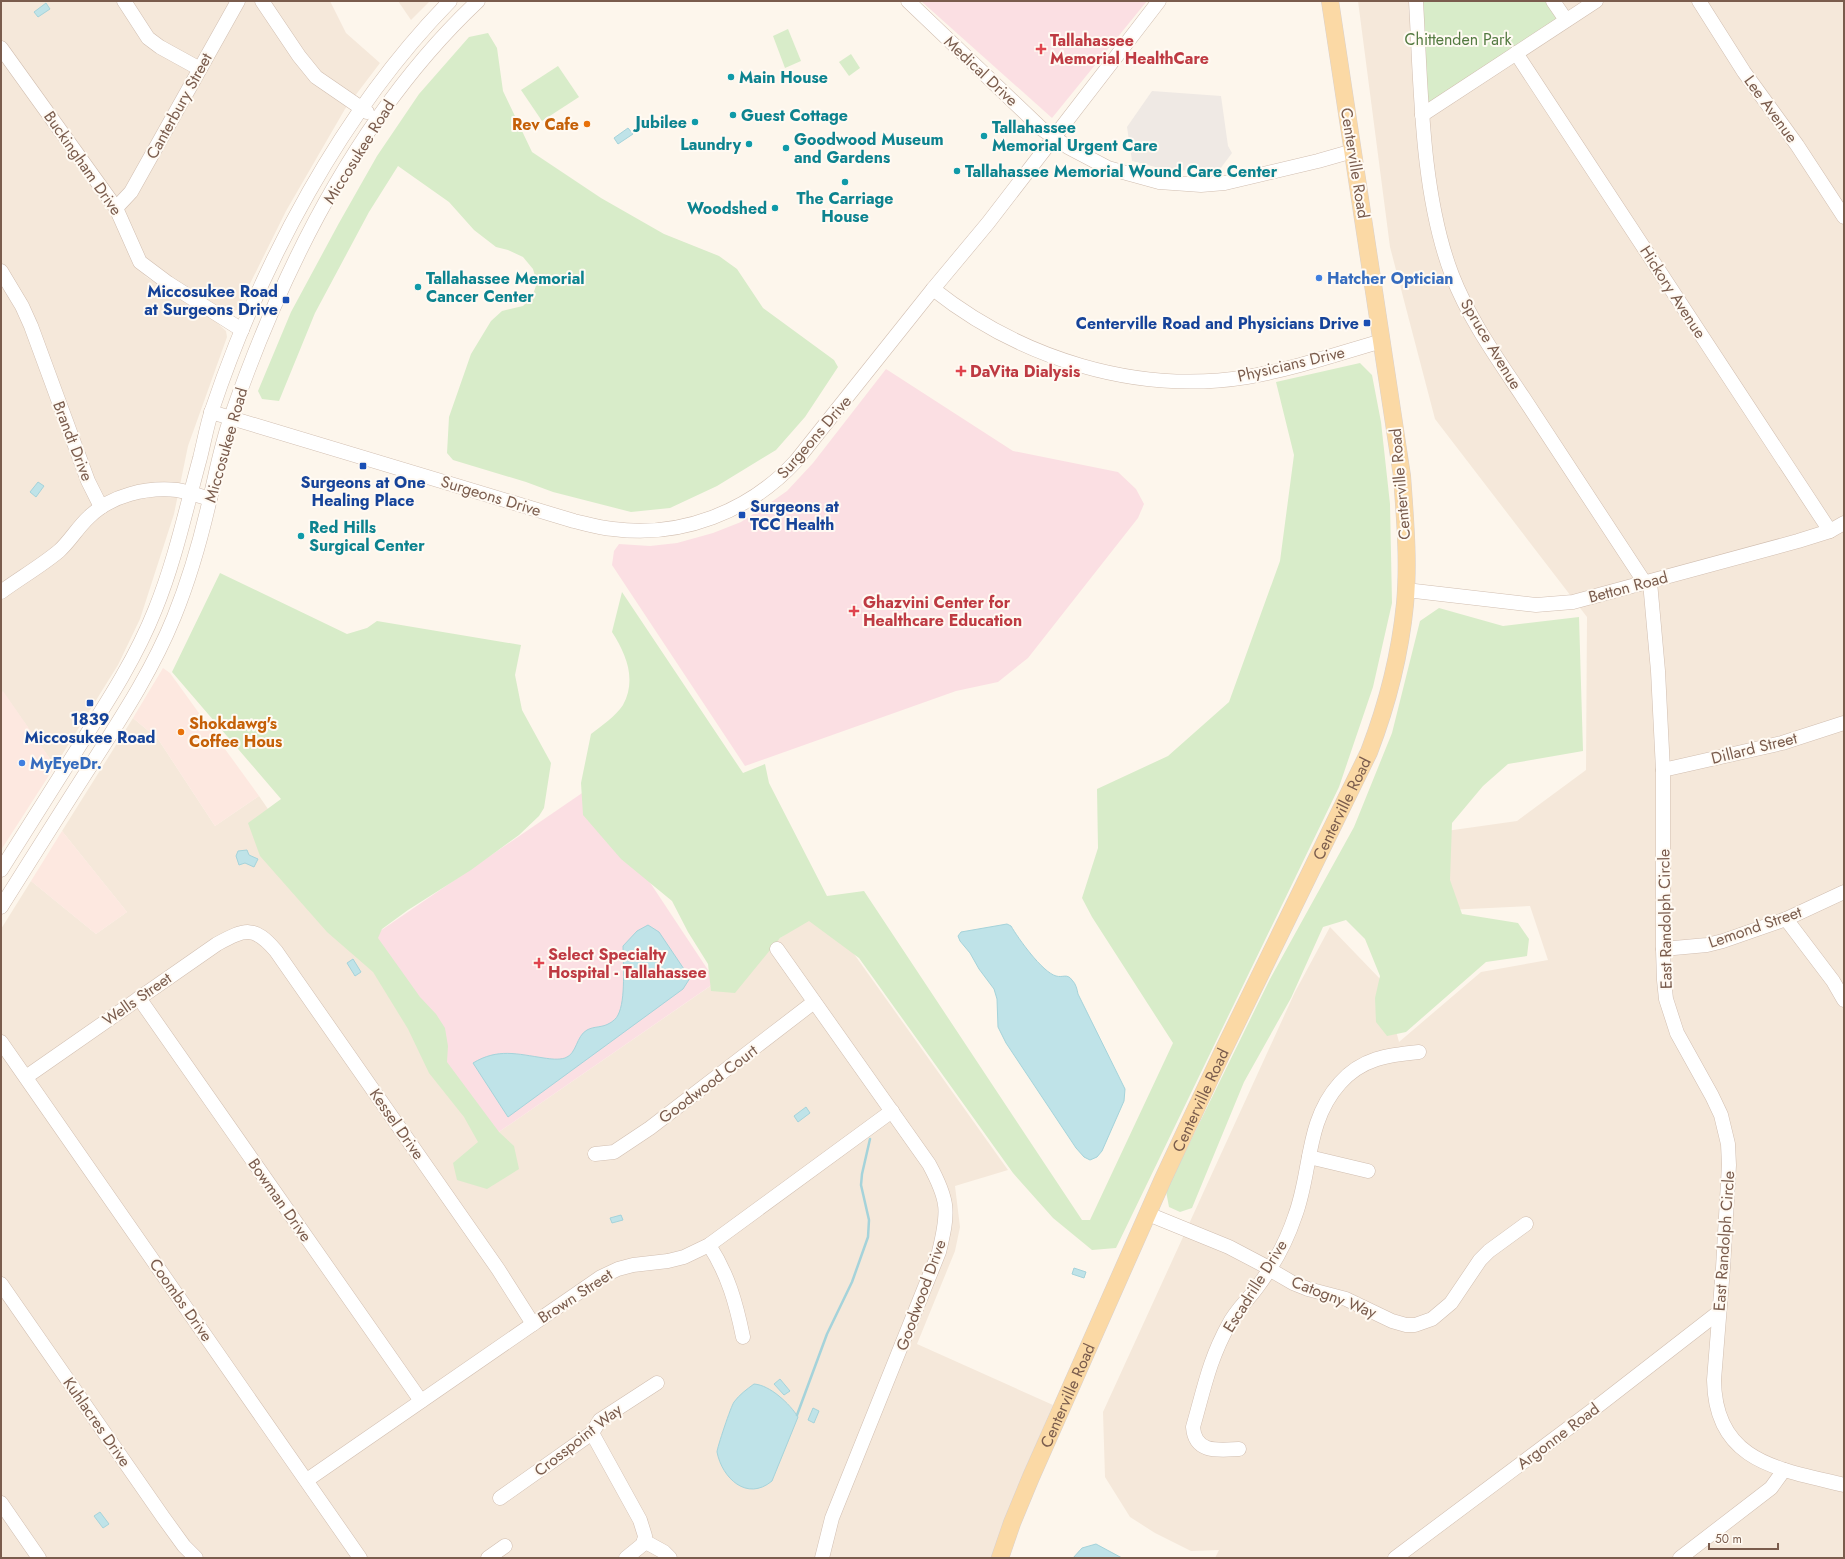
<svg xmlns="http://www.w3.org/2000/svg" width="1845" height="1559" font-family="Jost,sans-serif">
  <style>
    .residential { fill: #f5e8da }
    .commercial { fill: #fde8e0 }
    .industrial { fill: #efe9e4 }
    .medical { fill: #fbdfe3 }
    .green { fill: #d8ecc9 }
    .water { fill: #bfe3e8; stroke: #a5d3da }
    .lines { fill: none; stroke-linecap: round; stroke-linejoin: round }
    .stream { stroke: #a5d3da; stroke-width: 2.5 }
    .minor-casing { stroke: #d1beb0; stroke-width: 15 }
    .major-casing { stroke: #dad1cd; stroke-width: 18 }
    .minor { stroke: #fff; stroke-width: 14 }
    .major { stroke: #fbd9a5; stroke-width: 17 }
    .health-dot { fill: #e0444e; stroke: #fffaf3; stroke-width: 1.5 }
    .culture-dot { fill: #0f9aa8; stroke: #fffaf3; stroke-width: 1.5 }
    .food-dot { fill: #e8710a; stroke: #fffaf3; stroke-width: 1.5 }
    .shop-dot { fill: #3f7fe0; stroke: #fffaf3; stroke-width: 1.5 }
    .transit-dot { fill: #1a4fb4; stroke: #fffaf3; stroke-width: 1.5 }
    .labels { text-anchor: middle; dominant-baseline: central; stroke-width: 4; stroke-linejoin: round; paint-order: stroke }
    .park-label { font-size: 16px; fill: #537a41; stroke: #fffaf3 }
    .health-label { font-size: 16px; font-weight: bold; fill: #be3a42; stroke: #fffaf3; text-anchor: start }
    .street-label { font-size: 16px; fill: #7a5c4d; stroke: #fffaf3 }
    .culture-label { font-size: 16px; font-weight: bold; fill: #0d838f; stroke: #fffaf3; text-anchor: start }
    .food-label { font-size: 16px; font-weight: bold; fill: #c56008; stroke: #fffaf3; text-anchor: end }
    .shop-label { font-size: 16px; font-weight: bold; fill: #366cbe; stroke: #fffaf3; text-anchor: start }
    .transit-label { font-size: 16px; font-weight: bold; fill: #164399; stroke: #fffaf3; text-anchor: end }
  </style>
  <rect width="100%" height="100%" fill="#fdf6ec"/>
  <g class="residential">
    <polygon points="1,1 330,1 346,33 380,63 345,109 286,211 237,310 227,312 143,275 212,318 226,331 227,337 188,446 174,514 140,619 118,665 55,766 3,692 1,693"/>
    <polygon points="398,1 430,1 411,20"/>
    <polygon points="1358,1 1844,1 1844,1558 1215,1558 1219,1550 1191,1551 1155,1533 1130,1517 1105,1477 1103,1412 1295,992 1330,927 1383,982 1399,1042 1481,972 1548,960 1530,906 1447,910 1439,832 1517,821 1586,770 1587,617 1435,419 1390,247"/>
    <polygon points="133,718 158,739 215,826 259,796 493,1136 822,909 1008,1170 955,1186 960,1227 955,1251 917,1344 1053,1405 1023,1474 993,1558 1,1558 1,929 31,881 96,934 127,912 62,831"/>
  </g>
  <g class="commercial">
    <polygon points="163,668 170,673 259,796 215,826 158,739 133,718"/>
    <polygon points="3,691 55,766 1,850 1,693"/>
    <polygon points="62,831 127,912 96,934 31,881"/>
  </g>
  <polygon class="industrial" points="1152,91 1221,96 1228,146 1232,153 1220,169 1171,171 1132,161 1127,127"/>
  <g class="medical">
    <polygon points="921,1 1147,1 1052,118"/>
    <polygon points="886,369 1013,451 1118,472 1136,489 1144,504 1138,518 1028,658 998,682 956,691 745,766 612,565 614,551 619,544 650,546 677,543 713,533 741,522 767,505 787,491 813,463"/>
    <polygon points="588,789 716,982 493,1136 361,944"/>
  </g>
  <g class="green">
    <polygon points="1419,1 1545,1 1557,19 1425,105"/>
    <polygon points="788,29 801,61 785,68 773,36"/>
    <polygon points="488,33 497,48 503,91 532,152 601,198 664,234 719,256 737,269 763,308 834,360 838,367 805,417 776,450 717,486 670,508 631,512 553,492 526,482 453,460 447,453 449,417 471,354 491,321 502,311 523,306 532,297 537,283 533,269 523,257 508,250 496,247 474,230 449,202 398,166 369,212 315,313 279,401 262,399 258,391 291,312 339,223 377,156 419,94 469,37"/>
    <polygon points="851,54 860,68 849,76 839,62"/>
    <polygon points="558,66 579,97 542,121 521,90"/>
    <path d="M1360,363L1372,375L1381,422L1390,504L1392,603L1373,687L1339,787L1116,1248L1092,1250L1053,1218L1013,1173L859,958L809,921L780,938L735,993L711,991L708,964L688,932L672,901L621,859L583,815L581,783L591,734C601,726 616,716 623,705C637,679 626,654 612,632L622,592L743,773L765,764L769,783L827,896L864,891L1082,1220H1090L1173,1043L1092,917L1082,898L1098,848L1097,789L1168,756L1229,702L1280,561L1294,455L1276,382Z"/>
    <polygon points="220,573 347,634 367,628 377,621 521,645 515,675 522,710 551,763 544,808 539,816 519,835 471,870 408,910 382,929 378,938 420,997 436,1014 445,1028 448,1046 447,1062 499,1132 514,1146 519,1169 487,1189 457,1180 453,1163 478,1142 464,1117 429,1073 408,1029 373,972 327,932 260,856 248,823 281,799 172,672"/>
    <polygon points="1439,608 1503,626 1579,617 1583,751 1508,764 1483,786 1452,823 1450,880 1462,914 1518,923 1529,939 1527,956 1486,962 1406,1032 1387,1036 1376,1022 1375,998 1380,976 1365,939 1346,920 1323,927 1291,998 1244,1082 1192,1208 1180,1212 1169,1207 1166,1191 1270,979 1354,827 1392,733 1420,621"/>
  </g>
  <g class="water">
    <polygon points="46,3 50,9 38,17 34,12"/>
    <polygon points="628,128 633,134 618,144 614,138"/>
    <polygon points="38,482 44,486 36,497 30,492"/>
    <polygon points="247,850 249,855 258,859 254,867 245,863 239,865 236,856 238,851"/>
    <path d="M1007,924L1011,926C1018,938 1042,972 1056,976C1063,978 1067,973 1072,980C1076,984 1077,989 1078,994L1125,1089L1124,1101L1102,1151L1097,1157L1090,1160L1084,1157L1076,1148L1006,1043L998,1027L997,999L994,989L979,969L970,953L960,941L958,936L961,932Z"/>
    <path d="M648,925L659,932L690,978L683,989L508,1117L473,1063C498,1048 517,1054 544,1058C551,1059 558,1060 565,1058C577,1054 576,1036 587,1030C594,1026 602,1028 610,1023C612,1022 617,1018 618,1015C626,1000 623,963 623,946L637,931Z"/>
    <polygon points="353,959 361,972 355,976 347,963"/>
    <polygon points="806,1107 810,1113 798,1122 794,1116"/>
    <polygon points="621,1215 623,1220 612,1223 610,1218"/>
    <polygon points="1074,1268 1086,1272 1084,1278 1072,1274"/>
    <polygon points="780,1379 790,1391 784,1395 774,1384"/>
    <path d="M754,1384C770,1385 790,1404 798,1417L772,1481C747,1502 722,1478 717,1452C717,1448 731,1406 734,1402C739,1395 747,1389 754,1384Z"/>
    <polygon points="813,1408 819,1411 814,1423 808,1420"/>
    <polygon points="100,1512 109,1524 103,1528 94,1516"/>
    <polygon points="1096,1544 1122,1558 1073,1558 1082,1548"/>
  </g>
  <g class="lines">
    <polyline class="stream" points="797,1415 827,1334 852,1282 868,1237 869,1220 861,1185 862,1174 870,1139"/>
    <g class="minor-casing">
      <g id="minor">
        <polyline points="124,1 148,38 160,47 200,69"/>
        <polyline points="262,1 299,56 316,77 367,112"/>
        <polyline points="908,1 1042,129 1068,147 1108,168 1159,182 1201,185 1225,183 1318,161 1353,151"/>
        <path d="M1416,1C1421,88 1421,194 1452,275C1469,319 1497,358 1523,397C1563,459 1604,521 1645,583"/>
        <polyline points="1553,1 1566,20"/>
        <polyline points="1699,1 1744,72 1797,145 1844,217"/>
        <polyline points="1,48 116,208 140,262 168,283 242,330"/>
        <polyline points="1516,53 1830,531"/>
        <polyline points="1422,115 1596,1"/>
        <polyline points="116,208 131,192 238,1"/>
        <polyline points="1,271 22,306 31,326 88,481 101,507"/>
        <path d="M933,289C1020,358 1136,395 1247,377C1293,369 1337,354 1382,341"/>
        <path d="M211,412L574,521C587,524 600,528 613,529C681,538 749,512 796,461L933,289L988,223L1159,1"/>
        <path d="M1650,582L1658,671L1663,770V949L1664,980L1666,999L1677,1033L1712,1096L1721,1115L1728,1144L1729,1165L1723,1268L1714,1380C1715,1463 1780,1469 1844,1485"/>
        <polyline points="1406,590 1536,605 1573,602 1798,541 1830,531 1844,523"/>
        <path d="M1,592C20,578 41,566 59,551C70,541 78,527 89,517C111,495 147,487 177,490C188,492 200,496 210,499"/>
        <polyline points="1663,770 1782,743 1844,723"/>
        <path d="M1,870C26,830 52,789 78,748C106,704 135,660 155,610C175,561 186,509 200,458C204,442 207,425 212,410C261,264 342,111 450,1"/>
        <path d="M1,907C32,858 62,810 93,762C123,715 153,669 174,617C189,580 200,542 209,503C216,474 221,445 231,417C283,267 361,111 478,1"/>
        <polyline points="1786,919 1833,981 1844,1000"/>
        <path d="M777,949L929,1164C949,1201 949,1211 939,1252L832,1518L822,1558"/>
        <polyline points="1663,949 1707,945 1723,941 1786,919 1844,892"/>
        <polyline points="139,998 421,1401"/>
        <polyline points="1,1042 360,1558"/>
        <path d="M26,1077L217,944C245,929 254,925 276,951L498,1269L533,1324"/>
        <polyline points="595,1154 614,1152 650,1128 814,1002"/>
        <polyline points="1309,1157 1368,1171"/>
        <polyline points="1148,1214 1229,1247 1269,1268"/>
        <path d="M709,1245C728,1274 736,1303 743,1337"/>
        <polyline points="1269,1269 1293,1283 1308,1289 1346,1299 1392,1321 1406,1325 1415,1325 1432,1319 1451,1303 1480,1260 1489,1251 1526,1224"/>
        <polyline points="1,1284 163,1517 184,1546 196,1558"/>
        <polyline points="592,1433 640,1520 645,1536 644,1541 664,1552 670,1558"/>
        <path d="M1239,1449C1219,1450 1195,1454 1193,1427C1204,1389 1209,1360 1229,1324C1236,1310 1249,1299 1258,1286C1273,1266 1287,1240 1295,1216C1312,1171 1305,1122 1340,1083C1362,1058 1388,1055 1419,1052"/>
        <polyline points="307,1480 601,1277 618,1269 633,1265 668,1261 684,1257 709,1245 892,1111"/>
        <polyline points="500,1498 592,1433 600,1420 657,1383"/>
        <polyline points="1,1503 39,1558"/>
        <polyline points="488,1558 505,1546"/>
        <polyline points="626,1558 642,1545 644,1541"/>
        <polyline points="1395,1558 1594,1409 1719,1312"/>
        <polyline points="1680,1558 1771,1488 1784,1470"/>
      </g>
    </g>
    <g class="major-casing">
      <g id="major">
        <path id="s1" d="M1000,1558L1012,1523L1031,1477L1163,1179L1223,1051L1369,752C1387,705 1400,655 1405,604C1409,561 1405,518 1402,476L1330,1"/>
      </g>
    </g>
    <use href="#minor" class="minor"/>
    <use href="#major" class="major"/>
  </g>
  <g class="health-dot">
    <path d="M1039 43h4v4h4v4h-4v4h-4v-4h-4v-4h4z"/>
    <path d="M959 365h4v4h4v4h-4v4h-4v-4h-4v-4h4z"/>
    <path d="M852 605h4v4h4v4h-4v4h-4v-4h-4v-4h4z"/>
    <path d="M537 957h4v4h4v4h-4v4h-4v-4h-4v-4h4z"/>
  </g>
  <g class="culture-dot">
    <circle cx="731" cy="77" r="4"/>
    <circle cx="733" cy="115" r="4"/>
    <circle cx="695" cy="122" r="4"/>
    <circle cx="984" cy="136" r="4"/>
    <circle cx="749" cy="144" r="4"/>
    <circle cx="786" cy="148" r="4"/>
    <circle cx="957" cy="171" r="4"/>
    <circle cx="845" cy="182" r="4"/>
    <circle cx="775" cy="208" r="4"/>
    <circle cx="418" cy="287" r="4"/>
    <circle cx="301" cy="536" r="4"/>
  </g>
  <g class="food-dot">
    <circle cx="587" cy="124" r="4"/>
    <circle cx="181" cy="732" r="4"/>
  </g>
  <g class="shop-dot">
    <circle cx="1319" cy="278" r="4"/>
    <circle cx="22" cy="763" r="4"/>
  </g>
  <g class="transit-dot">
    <rect x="282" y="296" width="8" height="8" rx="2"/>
    <rect x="1363" y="319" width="8" height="8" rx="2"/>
    <rect x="359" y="462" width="8" height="8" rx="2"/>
    <rect x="738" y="511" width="8" height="8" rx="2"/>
    <rect x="86" y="699" width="8" height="8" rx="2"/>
  </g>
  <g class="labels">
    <g class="park-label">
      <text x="1458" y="39">Chittenden Park</text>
    </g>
    <g class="health-label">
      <text x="1050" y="40">Tallahassee<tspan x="1050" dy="18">Memorial HealthCare</tspan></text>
      <text x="970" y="371">DaVita Dialysis</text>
      <text x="863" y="602">Ghazvini Center for<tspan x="863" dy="18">Healthcare Education</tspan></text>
      <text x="548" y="954">Select Specialty<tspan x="548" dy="18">Hospital - Tallahassee</tspan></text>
    </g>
    <g class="street-label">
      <text transform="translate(981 71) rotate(43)">Medical Drive</text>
      <text transform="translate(179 106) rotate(-61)">Canterbury Street</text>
      <text transform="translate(1771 109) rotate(54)">Lee Avenue</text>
      <text transform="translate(359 152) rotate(-58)">Miccosukee Road</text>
      <text transform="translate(83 163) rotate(55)">Buckingham Drive</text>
      <text transform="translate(1355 163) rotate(81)">Centerville Road</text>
      <text transform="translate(1673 292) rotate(57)">Hickory Avenue</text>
      <text transform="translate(1491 344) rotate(59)">Spruce Avenue</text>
      <text transform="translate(1291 364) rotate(-13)">Physicians Drive</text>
      <text transform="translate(814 437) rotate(-49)">Surgeons Drive</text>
      <text transform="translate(73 441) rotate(69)">Brandt Drive</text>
      <text transform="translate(226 445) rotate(-74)">Miccosukee Road</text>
      <text transform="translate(1400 484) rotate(-95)">Centerville Road</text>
      <text transform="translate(491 496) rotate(17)">Surgeons Drive</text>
      <text transform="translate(1628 587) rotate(-15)">Betton Road</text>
      <text transform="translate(1754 748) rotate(-14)">Dillard Street</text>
      <text stroke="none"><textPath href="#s1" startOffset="824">Centerville Road</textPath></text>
      <text transform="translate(1665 919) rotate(-91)">East Randolph Circle</text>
      <text transform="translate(1755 927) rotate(-19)">Lemond Street</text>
      <text transform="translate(137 999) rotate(-35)">Wells Street</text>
      <text transform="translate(708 1084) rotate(-37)">Goodwood Court</text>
      <text stroke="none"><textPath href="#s1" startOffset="500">Centerville Road</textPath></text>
      <text transform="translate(397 1124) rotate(55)">Kessel Drive</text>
      <text transform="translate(280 1200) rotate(55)">Bowman Drive</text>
      <text transform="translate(1724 1241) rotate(-86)">East Randolph Circle</text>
      <text transform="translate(1255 1286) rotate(-58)">Escadrille Drive</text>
      <text transform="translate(921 1295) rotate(-70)">Goodwood Drive</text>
      <text transform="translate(575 1296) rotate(-33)">Brown Street</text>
      <text transform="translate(1334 1297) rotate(21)">Catogny Way</text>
      <text transform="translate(181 1300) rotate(55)">Coombs Drive</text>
      <text stroke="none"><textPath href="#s1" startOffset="176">Centerville Road</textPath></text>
      <text transform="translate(97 1422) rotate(55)">Kuhlacres Drive</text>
      <text transform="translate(1558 1436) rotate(-37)">Argonne Road</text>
      <text transform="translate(578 1440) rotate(-38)">Crosspoint Way</text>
    </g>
    <g class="culture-label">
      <text x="739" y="77">Main House</text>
      <text x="741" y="115">Guest Cottage</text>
      <text x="687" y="122" text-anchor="end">Jubilee</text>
      <text x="992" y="127">Tallahassee<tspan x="992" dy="18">Memorial Urgent Care</tspan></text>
      <text x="794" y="139">Goodwood Museum<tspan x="794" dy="18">and Gardens</tspan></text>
      <text x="741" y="144" text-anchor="end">Laundry</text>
      <text x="965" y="171">Tallahassee Memorial Wound Care Center</text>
      <text x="845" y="198" text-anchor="middle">The Carriage<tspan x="845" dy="18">House</tspan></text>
      <text x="767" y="208" text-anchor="end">Woodshed</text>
      <text x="426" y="278">Tallahassee Memorial<tspan x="426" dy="18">Cancer Center</tspan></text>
      <text x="309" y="527">Red Hills<tspan x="309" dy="18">Surgical Center</tspan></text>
    </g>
    <g class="food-label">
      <text x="579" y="124">Rev Cafe</text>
      <text x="189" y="723" text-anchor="start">Shokdawg's<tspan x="189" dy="18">Coffee Hous</tspan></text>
    </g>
    <g class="shop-label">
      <text x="1327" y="278">Hatcher Optician</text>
      <text x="30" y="763">MyEyeDr.</text>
    </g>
    <g class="transit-label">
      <text x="278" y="291">Miccosukee Road<tspan x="278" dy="18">at Surgeons Drive</tspan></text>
      <text x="1359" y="323">Centerville Road and Physicians Drive</text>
      <text x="363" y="482" text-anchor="middle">Surgeons at One<tspan x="363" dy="18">Healing Place</tspan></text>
      <text x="750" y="506" text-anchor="start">Surgeons at<tspan x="750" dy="18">TCC Health</tspan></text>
      <text x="90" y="719" text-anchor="middle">1839<tspan x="90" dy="18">Miccosukee Road</tspan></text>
    </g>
  </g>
  <rect width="1845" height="1559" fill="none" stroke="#7a5c4d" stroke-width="4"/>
  <path d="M1709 1543v6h69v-6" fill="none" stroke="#7a5c4d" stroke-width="2"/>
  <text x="1715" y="1543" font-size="12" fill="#7a5c4d" stroke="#fffaf3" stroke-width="3" paint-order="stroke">50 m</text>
</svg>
